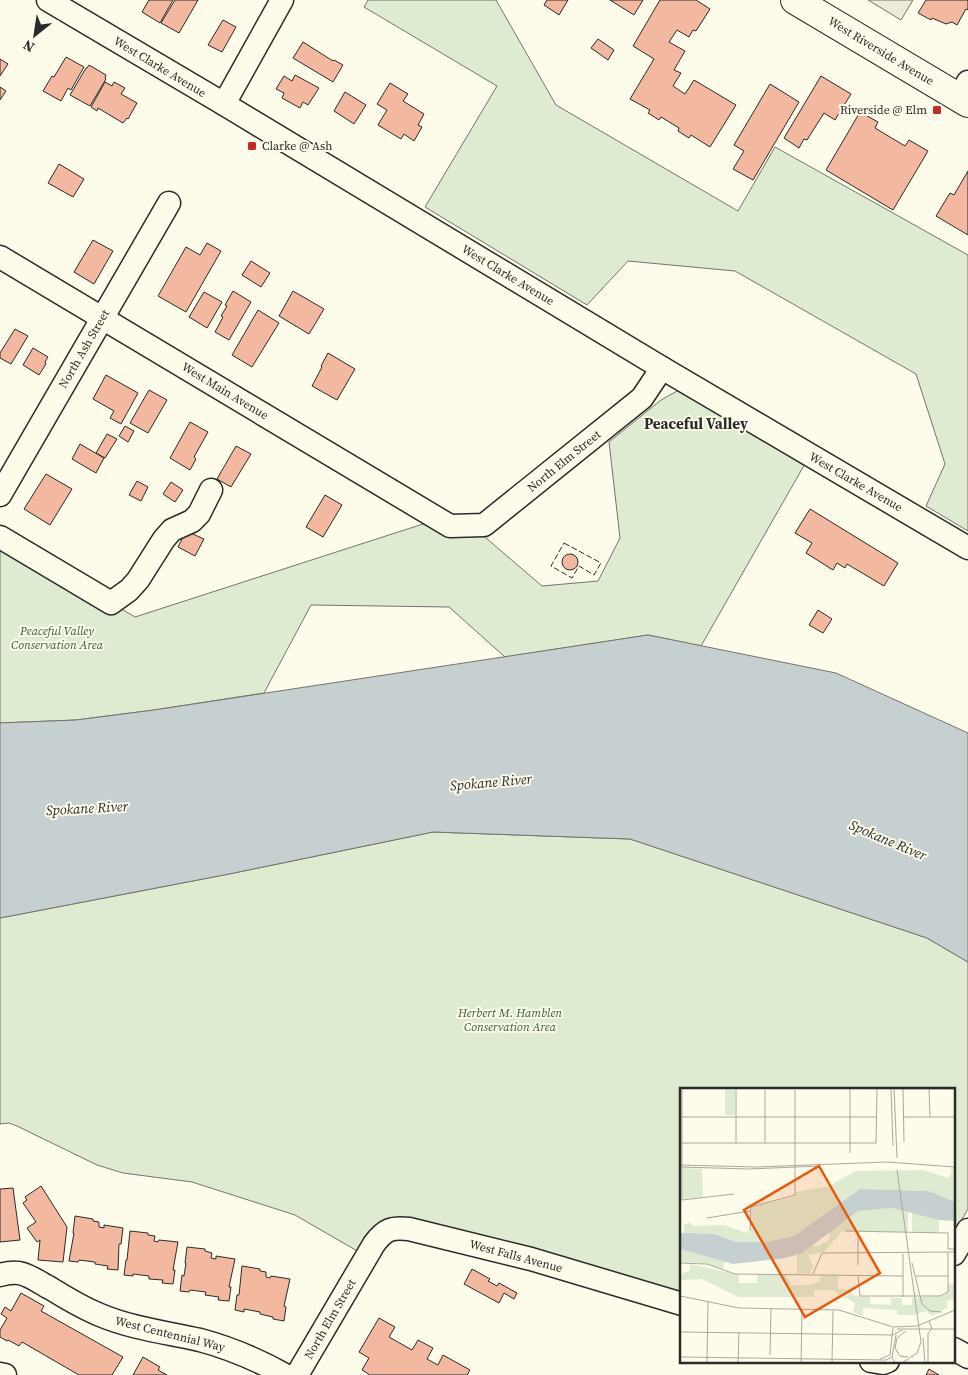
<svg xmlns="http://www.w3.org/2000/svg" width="968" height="1375" font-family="'Source Serif 4',serif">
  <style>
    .green { fill: #deebd1; stroke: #74746e }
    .parking { fill: #eceadb; stroke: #74746e }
    .water { fill: #c7d0d0; stroke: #74746e }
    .building { fill: #f2b8a0; stroke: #2b2b2b }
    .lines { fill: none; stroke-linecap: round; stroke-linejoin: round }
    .minor-casing { stroke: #2b2b2b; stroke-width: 25 }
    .major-casing { stroke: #2b2b2b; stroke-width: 30 }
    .minor { stroke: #fdfbea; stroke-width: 22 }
    .major { stroke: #fdfbea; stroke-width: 28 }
    .fence { stroke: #2b2b2b; stroke-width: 1; stroke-dasharray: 6 2.5; stroke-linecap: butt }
    .poi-dot { fill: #c62828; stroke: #fdfbea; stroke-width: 2 }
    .labels { text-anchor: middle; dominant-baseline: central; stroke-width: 4; stroke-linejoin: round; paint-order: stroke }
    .street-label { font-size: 12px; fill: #2b2b2b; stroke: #fdfbea }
    .poi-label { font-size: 12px; fill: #2b2b2b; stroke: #fdfbea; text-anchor: end }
    .park-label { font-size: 12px; font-style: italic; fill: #34623c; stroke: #fdfbea }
    .water-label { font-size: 14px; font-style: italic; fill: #2b2b2b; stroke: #fdfbea }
    .quarter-label { font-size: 15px; font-weight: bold; fill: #2b2b2b; stroke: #fdfbea }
    .inset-road { fill: none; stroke: #a9a89e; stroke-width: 1 }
    .view { fill: #e8590c; fill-opacity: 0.15; stroke: #e8590c; stroke-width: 2.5 }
    .inset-edge { fill: none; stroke: #2b2b2b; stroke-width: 2.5 }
  </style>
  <rect width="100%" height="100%" fill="#fdfbea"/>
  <g class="green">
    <polygon points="368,0 496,0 556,105 738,211 775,147 968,255 968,531 926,506 945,464 916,374 735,271 628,261 587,305 425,207 497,86 364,7"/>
    <polygon points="677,391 694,396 806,462 701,646 648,635 505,657 449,607 311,605 264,693 154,710 76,720 0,723 0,537 135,617 423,524 448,531 479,532 542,586 598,581 620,538 609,442 661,400"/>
    <polygon points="433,832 630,839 927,938 968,962 968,1209 954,1233 954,1089 682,1089 682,1298 383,1222 373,1227 359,1252 295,1215 192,1182 123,1173 97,1165 17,1126 9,1123 0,1124 0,918 229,874"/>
  </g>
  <polygon class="parking" points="868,0 913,0 901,20"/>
  <polygon class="water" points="648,635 836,673 968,733 968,962 927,938 630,839 433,832 229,874 0,918 0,723 76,720 154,710"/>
  <g class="building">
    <polygon points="149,0 173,0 160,23 142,12"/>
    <polygon points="175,0 198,0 179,33 161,23"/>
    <polygon points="547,0 568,0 559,15 544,5"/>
    <polygon points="610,0 643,0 634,15"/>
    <polygon points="660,0 696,0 710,9 696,31 693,30 689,37 677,30 669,42 685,51 674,70 681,73 673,86 685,94 694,80 736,105 710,147 691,135 689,138 678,131 679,128 661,117 659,120 648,113 650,110 630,99 654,59 633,46"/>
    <polygon points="926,0 968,0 968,8 967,10 966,9 957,25 952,22 946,24 932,18 931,20 918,13"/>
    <polygon points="223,20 236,27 222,52 208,45"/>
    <polygon points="598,39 614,50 608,60 591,48"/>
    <polygon points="303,42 333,61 334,60 343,65 333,82 293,58"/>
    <polygon points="66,57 84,67 71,90 68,88 61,101 43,91 52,76 54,77"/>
    <polygon points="0,59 8,64 0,76"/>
    <polygon points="89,65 106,75 105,78 106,79 90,106 70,95 86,68 87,68"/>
    <polygon points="295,75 319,88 308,105 303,102 300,108 282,98 284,93 276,89 284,76 292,81"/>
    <polygon points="821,76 851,94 835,120 824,113 807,140 804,139 799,148 784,138"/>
    <polygon points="105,82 112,86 114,82 125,88 121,94 137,103 128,119 127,118 123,123 98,108 97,111 91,107"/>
    <polygon points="390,83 408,94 403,101 424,114 418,125 422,127 414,141 404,134 401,139 378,125 387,110 377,104"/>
    <polygon points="770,84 799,102 753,180 733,169 744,151 734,145"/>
    <polygon points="0,87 6,91 0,100"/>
    <polygon points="345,92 366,105 354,124 334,111"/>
    <polygon points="860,112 878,122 875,128 905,146 909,140 928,151 893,210 826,170"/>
    <polygon points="59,164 84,179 73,197 48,183"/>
    <polygon points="968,171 968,235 936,216 950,193 954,195"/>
    <polygon points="93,240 113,251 94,284 74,272"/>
    <polygon points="207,243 221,251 186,312 158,296 186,247 200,255"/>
    <polygon points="251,261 270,273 261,287 242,275"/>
    <polygon points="233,291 251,302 229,340 215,332 223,317 221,316 227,306 225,305"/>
    <polygon points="293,291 324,309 309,334 279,316"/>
    <polygon points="204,292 222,302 207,328 189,317"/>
    <polygon points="258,310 279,323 252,367 232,355"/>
    <polygon points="15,329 28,336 11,364 0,358 0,353"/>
    <polygon points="33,348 48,357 45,362 46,364 39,375 23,365"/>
    <polygon points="328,353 355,369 337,400 312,386 322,367 321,366"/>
    <polygon points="106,375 138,393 121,424 110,418 114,411 93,399"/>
    <polygon points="149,390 167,400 148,433 130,423"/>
    <polygon points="190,422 208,432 194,457 196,459 190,470 170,458"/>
    <polygon points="125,426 134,431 128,442 119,436"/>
    <polygon points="107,434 117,439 105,458 96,453"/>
    <polygon points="80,444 104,458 96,473 72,459"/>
    <polygon points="236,446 251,454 231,487 217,479"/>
    <polygon points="46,474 72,489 50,525 24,509"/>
    <polygon points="137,481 148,487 141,501 129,495"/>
    <polygon points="171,482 183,490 175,502 163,494"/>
    <polygon points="325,495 342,505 323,537 306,527"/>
    <polygon points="810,509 898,563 884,586 847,564 845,568 837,563 833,570 806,553 812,543 795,533"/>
    <polygon points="186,531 204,539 195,556 178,547"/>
    <circle cx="570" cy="562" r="8"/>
    <polygon points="818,610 832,619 823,633 809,625"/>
    <polygon points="41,1186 67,1227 63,1262 38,1260 40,1240 37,1242 27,1228 36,1222 23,1203 27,1200 25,1197"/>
    <polygon points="13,1188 20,1240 0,1242 0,1189"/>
    <polygon points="75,1216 93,1219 93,1221 99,1222 99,1227 104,1228 104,1225 123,1228 121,1244 119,1244 118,1270 107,1269 108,1266 95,1264 95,1262 79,1260 78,1262 69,1261 74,1233 73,1233"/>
    <polygon points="130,1231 148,1233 148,1235 155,1236 154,1241 158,1242 159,1240 178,1242 173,1270 175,1270 173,1284 162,1283 163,1280 149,1279 149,1276 133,1274 133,1276 124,1275 126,1260 127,1260"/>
    <polygon points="187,1247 205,1249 205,1251 212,1253 211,1258 216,1259 216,1256 235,1259 229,1287 231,1287 229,1301 218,1300 219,1297 205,1295 206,1292 190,1290 189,1292 180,1291 182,1275 184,1276 186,1263 185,1263"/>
    <polygon points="242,1266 260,1269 260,1271 266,1272 266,1277 270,1278 271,1276 290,1279 284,1306 286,1307 284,1321 273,1319 273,1317 260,1314 260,1312 244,1309 244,1312 235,1310 237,1295 239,1295"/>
    <polygon points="472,1269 490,1279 488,1281 497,1286 499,1283 517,1293 514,1299 504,1293 499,1303 464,1284"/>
    <polygon points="21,1293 44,1306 41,1311 123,1357 112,1375 79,1375 22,1342 19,1346 8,1340 7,1341 0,1337 0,1330 7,1318 1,1314 5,1307 11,1311"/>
    <polygon points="379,1318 395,1327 389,1337 412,1350 418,1340 433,1348 427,1359 438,1365 443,1355 470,1370 467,1375 370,1375 362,1370 369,1358 359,1352"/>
    <polygon points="143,1357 160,1367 158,1370 167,1375 133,1375"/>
    <polygon points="929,1369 939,1375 926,1375"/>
  </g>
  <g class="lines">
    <g class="minor-casing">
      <g id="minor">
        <polyline points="48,0 224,104 662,368 968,548"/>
        <polyline points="959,97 968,82"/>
        <polyline points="224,104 282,0"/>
        <polyline points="0,257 450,526 484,525 642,398 662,368"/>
        <polyline points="0,495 169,203"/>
        <polyline points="0,537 111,603 129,590 138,580 164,539 172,530 192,521 199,514 211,490"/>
        <polyline points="954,1254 968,1230"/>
        <path d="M0,1275C6,1273 12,1272 19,1273C30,1275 40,1283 50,1288C66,1298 83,1308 100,1315C134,1329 165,1332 200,1340C230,1348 258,1360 285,1375"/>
        <polyline points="954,1349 968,1357"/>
        <polyline points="871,1361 883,1363 888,1361"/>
        <polyline points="0,1374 5,1375"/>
        <path d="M297,1375L374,1244C385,1229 392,1227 409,1229L531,1259L682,1304"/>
      </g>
    </g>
    <g class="major-casing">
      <polyline id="major" points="795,0 968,103"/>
    </g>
    <use href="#minor" class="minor"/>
    <use href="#major" class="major"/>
    <polygon class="fence" points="564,543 601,563 594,575 579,566 572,578 551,566"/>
  </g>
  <g class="poi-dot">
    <rect x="932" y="105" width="10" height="10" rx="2.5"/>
    <rect x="247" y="141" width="10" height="10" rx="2.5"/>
  </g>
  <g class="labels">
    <g class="street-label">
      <text transform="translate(881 51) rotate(31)">West Riverside Avenue</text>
      <text transform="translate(160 67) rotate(31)">West Clarke Avenue</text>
      <text transform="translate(508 275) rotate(31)">West Clarke Avenue</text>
      <text transform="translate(84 349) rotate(-60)">North Ash Street</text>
      <text transform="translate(225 391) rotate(31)">West Main Avenue</text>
      <text transform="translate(564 461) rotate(-39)">North Elm Street</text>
      <text transform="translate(856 482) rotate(30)">West Clarke Avenue</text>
      <text transform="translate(516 1256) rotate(15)">West Falls Avenue</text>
      <text transform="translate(330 1319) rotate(-60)">North Elm Street</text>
      <text transform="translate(170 1334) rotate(14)">West Centennial Way</text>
    </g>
    <g class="poi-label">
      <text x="927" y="110">Riverside @ Elm</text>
      <text x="262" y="146" text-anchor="start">Clarke @ Ash</text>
    </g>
    <g class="park-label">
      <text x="57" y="631">Peaceful Valley<tspan x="57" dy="14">Conservation Area</tspan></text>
      <text x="510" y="1013">Herbert M. Hamblen<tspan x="510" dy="14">Conservation Area</tspan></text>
    </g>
    <g class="water-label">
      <text transform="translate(491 782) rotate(-5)">Spokane River</text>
      <text transform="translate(87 808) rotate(-3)">Spokane River</text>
      <text transform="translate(888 840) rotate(23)">Spokane River</text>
    </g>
    <g class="quarter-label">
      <text x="696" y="423">Peaceful Valley</text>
    </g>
  </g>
  <g transform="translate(680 1088)">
    <rect width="275" height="275" fill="#fdfbea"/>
    <path d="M45,0L55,2V27H45ZM3,80L22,81L23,109L3,111ZM270,81H275V114L249,103L180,101L114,148L86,154H56L34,146H4V137L10,134L13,138L44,137L67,145L71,143L72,119L113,109L116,104L149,98L176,83L243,82L268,90L272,84ZM212,120L228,124V144L162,143L144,164L128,167L133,178L130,185L117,186V167L132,157L138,158L149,152V143L162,133L178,123ZM232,124L259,132V144H232ZM0,161L44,173L43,182L26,175L0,174ZM10,176L59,187V195H77V187H106L112,197H131L140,193L141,188H158V201H172V207L190,209V216L211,217V210H222V217H232V210L266,207L269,196H275V210L267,213V220L252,228L246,223L235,227H217V222L183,220V228L173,224L175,215L153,202H134V209H58L22,191L0,192V187L10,182Z" fill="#deebd1"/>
    <path d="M180,101L249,103L275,114V133L259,132L212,120L178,123L122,165L105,170L53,176L0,161V145L34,146L56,154H86L114,148Z" fill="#c7d0d0"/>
    <path class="inset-road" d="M2,0V112L54,106M56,0V55M57,0L275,1M211,0L213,58M214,0L217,70M223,1L224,54M249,1L250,29M85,2V55M0,29H197M224,29H275M0,55H196L197,1M170,65V1M0,77L76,79L207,74L275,79M0,79L69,81L140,78M217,82L241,254L237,265L222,275M27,130L70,123M70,143L71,119L115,107V2M165,143L268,145V161H275M0,175L27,176L55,186L223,188M232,175L242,216L250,223L262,224M178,177V144M133,186L142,165L275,164M178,188L180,208H260L268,204V165M236,188H268M0,208L59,220L159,222L213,239L237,238L275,222M223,209V166M217,241H275M226,243L217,250L215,260L220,268L228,269M0,244L213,247L222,242M243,250L245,275M90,267L91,220M0,269L206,272L212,269M200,271L210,267L213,240M27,275L28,214M58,275L59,244M121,275L122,221M152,275L153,223M215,275L212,269L216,247M248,275V245L252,241L249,233"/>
    <path class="view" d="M139,78L200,185L125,229L64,122Z"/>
    <rect width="275" height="275" class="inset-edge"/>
  </g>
  <g transform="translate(35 35) rotate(210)" stroke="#fdfbea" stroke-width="4" paint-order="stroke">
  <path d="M0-4L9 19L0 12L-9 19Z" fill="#2b2b2b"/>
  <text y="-8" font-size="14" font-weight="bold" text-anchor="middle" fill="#2b2b2b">N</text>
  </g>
</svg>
